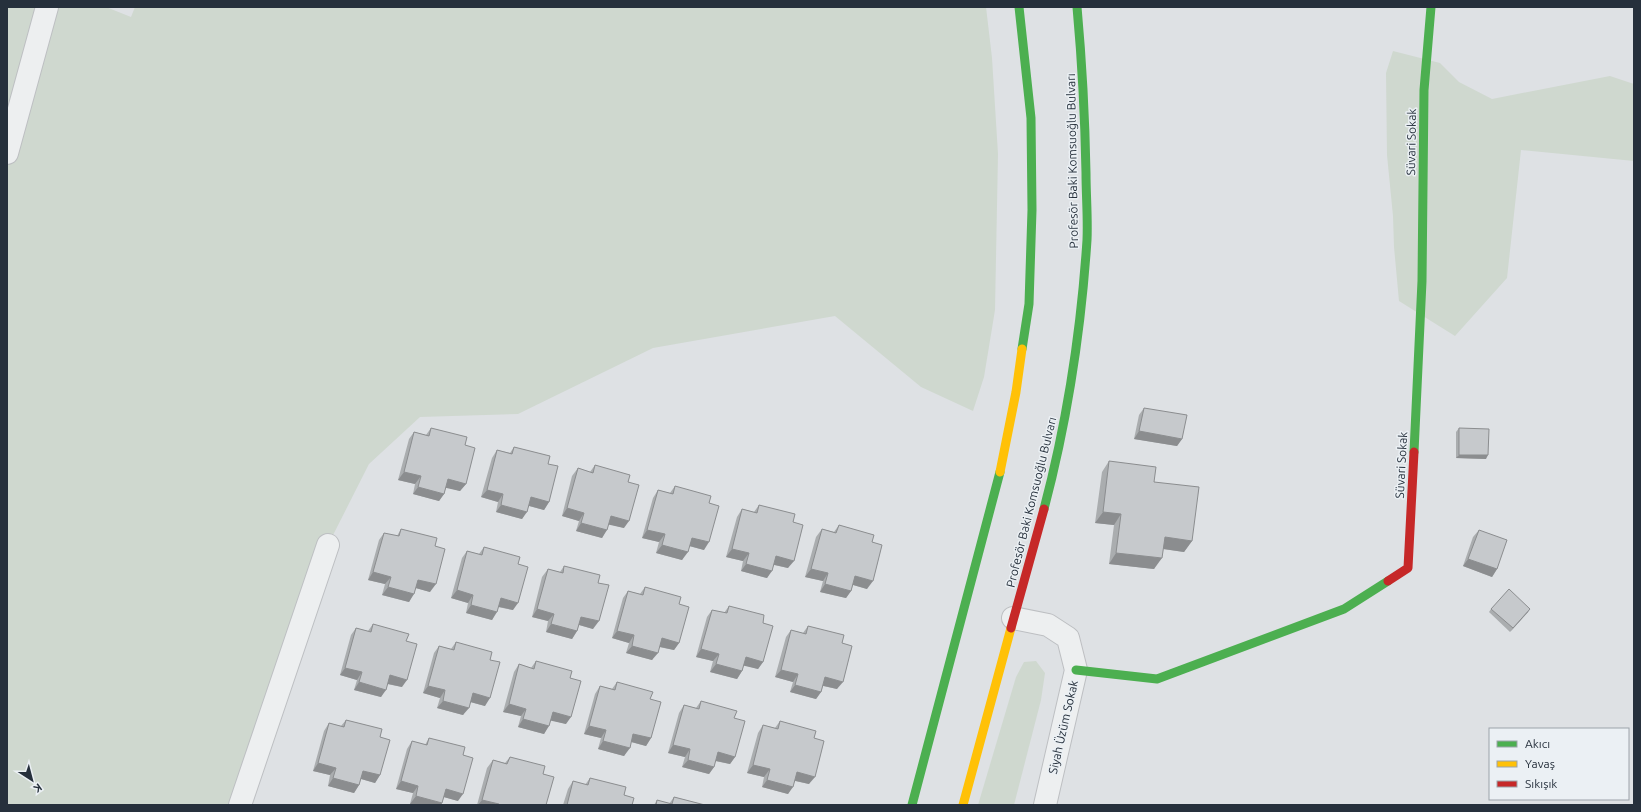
<svg xmlns="http://www.w3.org/2000/svg" width="1641" height="812" font-family="Ubuntu,sans-serif">
  <style>
    .green { fill: #cfd8cf }
    .lines { fill: none; stroke-linecap: round; stroke-linejoin: round }
    .street-casing { stroke: #bdbfc2; stroke-width: 24 }
    .street { stroke: #edeff0; stroke-width: 22 }
    .fast { stroke: #4caf50; stroke-width: 9 }
    .slow { stroke: #ffc107; stroke-width: 9 }
    .jam { stroke: #c62828; stroke-width: 9 }
    .wall { fill: #aaadaf }
    .shaded-wall { fill: #8b8d8f }
    .building { fill: #c6c9cc; stroke: #8b8d8f }
    .labels { text-anchor: middle; dominant-baseline: central; stroke-width: 3; stroke-linejoin: round; paint-order: stroke }
    .street-label { font-size: 12px; fill: #26303c; stroke: #ebf0f4 }
  </style>
  <rect width="100%" height="100%" fill="#dee1e4"/>
  <g class="green">
    <polygon points="7,7 106,7 131,17 135,7 986,7 992,58 998,154 995,310 984,377 973,411 921,387 835,316 653,348 518,414 420,417 369,464 328,545 240,805 7,805"/>
    <polygon points="1393,51 1440,63 1459,82 1492,99 1610,76 1634,84 1634,161 1521,150 1507,278 1455,336 1399,301 1394,247 1393,216 1387,155 1386,73"/>
    <polygon points="1036,661 1045,673 1041,700 1014,805 978,805 1016,677 1024,662"/>
  </g>
  <g class="lines">
    <g class="street-casing">
      <g id="street">
        <polyline points="7,153 47,7"/>
        <polyline points="1013,618 1048,625 1068,638 1076,670 1045,805"/>
        <polyline points="240,805 328,545"/>
      </g>
    </g>
    <use href="#street" class="street"/>
    <g class="fast">
      <polyline points="1019,7 1031,118 1032,210 1029,304 1022,349"/>
      <polyline points="1414,452 1422,281 1424,90 1431,7"/>
      <path d="M1044,509C1067,422 1081,331 1087,240C1088,218 1086,195 1086,173C1085,118 1082,62 1077,7"/>
      <polyline points="1076,670 1157,679 1344,609 1388,581"/>
      <polyline points="912,805 1000,472"/>
    </g>
    <g class="slow">
      <polyline points="1000,472 1016,392 1022,349"/>
      <polyline points="963,805 1011,628"/>
    </g>
    <g class="jam">
      <polyline points="1388,581 1408,568 1414,452"/>
      <polyline points="1011,628 1044,509"/>
    </g>
  </g>
  <g class="wall">
    <polygon points="1144,408 1182,439 1177,446 1134,439 1139,415"/>
    <polygon points="431,428 465,445 466,484 460,491 446,487 444,494 439,501 413,494 415,484 398,480 409,439 414,432 426,435"/>
    <polygon points="1459,428 1486,459 1456,458 1456,432"/>
    <polygon points="514,447 548,464 549,502 544,510 529,506 522,519 496,512 498,502 481,497 492,458 497,450 510,453"/>
    <polygon points="1109,461 1154,482 1192,541 1184,552 1163,549 1154,569 1109,564 1114,525 1095,523 1102,472"/>
    <polygon points="595,465 628,482 624,528 609,524 602,538 576,531 579,521 562,516 572,476 578,468 590,472"/>
    <polygon points="675,486 709,503 704,550 689,546 682,560 656,553 659,542 642,538 653,498 658,490 670,493"/>
    <polygon points="759,505 793,522 788,568 774,565 767,578 741,571 743,561 726,557 737,517 742,509 754,512"/>
    <polygon points="839,525 872,542 867,589 853,585 851,591 846,598 820,592 823,581 805,577 816,537 822,529 834,532"/>
    <polygon points="401,529 435,546 430,592 416,588 409,602 382,595 385,584 368,580 379,540 384,533 397,536"/>
    <polygon points="1479,530 1497,569 1492,577 1463,566 1473,537"/>
    <polygon points="484,547 518,564 513,610 498,607 492,620 466,613 468,603 451,598 462,558 467,551 479,554"/>
    <polygon points="564,566 598,583 593,629 579,625 577,631 572,639 546,632 548,621 532,617 542,577 548,569 560,572"/>
    <polygon points="645,587 679,604 679,643 674,650 659,647 652,660 626,653 629,643 612,638 623,598 628,591 640,594"/>
    <polygon points="729,606 763,623 763,662 758,669 744,665 742,671 737,679 710,672 713,661 696,657 707,617 712,610 724,613"/>
    <polygon points="1491,609 1528,612 1510,632 1489,612"/>
    <polygon points="373,624 406,641 402,687 387,684 381,697 354,690 357,680 340,675 351,635 356,628 368,631"/>
    <polygon points="808,626 842,643 837,689 823,686 821,692 816,699 790,692 793,682 775,677 786,637 791,630 803,633"/>
    <polygon points="456,642 490,660 485,706 470,702 463,715 437,708 440,698 423,693 434,653 439,646 451,649"/>
    <polygon points="536,661 570,678 566,724 551,720 544,734 518,727 521,716 503,712 514,672 519,664 531,668"/>
    <polygon points="617,682 650,699 651,738 646,746 631,742 624,756 598,749 601,738 584,734 595,694 600,686 612,689"/>
    <polygon points="701,701 734,718 735,757 730,764 715,761 714,767 709,774 682,767 685,757 668,753 679,713 684,705 696,708"/>
    <polygon points="346,720 380,737 380,775 375,783 361,779 359,785 354,793 328,786 330,775 313,771 324,731 329,723 341,726"/>
    <polygon points="780,721 814,738 809,784 795,781 788,794 762,787 764,777 747,773 758,733 763,725 775,728"/>
    <polygon points="429,738 463,755 458,801 444,797 441,805 415,805 410,804 413,793 396,789 407,749 412,741 425,745"/>
    <polygon points="510,757 543,774 546,805 477,805 487,768 493,760 505,763"/>
    <polygon points="590,778 624,795 632,805 563,805 568,789 573,781 585,785"/>
    <polygon points="674,797 705,805 654,805 657,800 669,804"/>
  </g>
  <g class="shaded-wall">
    <polygon points="1139,431 1182,439 1177,446 1134,439"/>
    <polygon points="1459,455 1488,455 1486,459 1456,458"/>
    <polygon points="404,472 421,476 415,484 398,480"/>
    <polygon points="448,479 466,484 460,491 442,487"/>
    <polygon points="418,487 444,494 439,501 413,494"/>
    <polygon points="487,490 503,494 498,502 481,497"/>
    <polygon points="531,497 549,502 544,510 526,505"/>
    <polygon points="501,505 527,512 522,519 496,512"/>
    <polygon points="567,508 584,513 579,521 562,516"/>
    <polygon points="1103,512 1121,514 1114,525 1095,523"/>
    <polygon points="611,516 629,521 624,528 606,524"/>
    <polygon points="581,523 607,530 602,538 576,531"/>
    <polygon points="647,530 665,534 659,542 642,538"/>
    <polygon points="1165,537 1192,541 1184,552 1157,548"/>
    <polygon points="692,538 709,542 704,550 686,545"/>
    <polygon points="662,545 688,552 682,560 656,553"/>
    <polygon points="732,549 749,553 743,561 726,557"/>
    <polygon points="1116,553 1162,558 1154,569 1109,564"/>
    <polygon points="776,556 794,561 788,568 771,564"/>
    <polygon points="1468,559 1497,569 1492,577 1463,566"/>
    <polygon points="746,564 772,571 767,578 741,571"/>
    <polygon points="811,569 828,573 823,581 805,577"/>
    <polygon points="373,572 391,577 385,584 368,580"/>
    <polygon points="855,576 873,581 867,589 850,584"/>
    <polygon points="418,580 436,584 430,592 412,587"/>
    <polygon points="825,584 851,591 846,598 820,592"/>
    <polygon points="388,587 414,594 409,602 382,595"/>
    <polygon points="457,590 473,595 468,603 451,598"/>
    <polygon points="501,598 518,603 513,610 495,606"/>
    <polygon points="471,605 497,612 492,620 466,613"/>
    <polygon points="537,609 554,614 548,621 532,617"/>
    <polygon points="1530,609 1528,612 1510,632 1513,628"/>
    <polygon points="581,617 599,621 593,629 576,624"/>
    <polygon points="551,624 577,631 572,639 546,632"/>
    <polygon points="617,631 634,635 629,643 612,638"/>
    <polygon points="662,638 679,643 674,650 656,646"/>
    <polygon points="632,646 658,653 652,660 626,653"/>
    <polygon points="701,649 719,654 713,661 696,657"/>
    <polygon points="746,657 763,662 758,669 741,665"/>
    <polygon points="716,664 742,671 737,679 710,672"/>
    <polygon points="345,668 362,672 357,680 340,675"/>
    <polygon points="781,670 798,674 793,682 775,677"/>
    <polygon points="390,675 407,680 402,687 384,683"/>
    <polygon points="825,677 843,682 837,689 820,685"/>
    <polygon points="359,682 386,690 381,697 354,690"/>
    <polygon points="795,685 821,692 816,699 790,692"/>
    <polygon points="428,686 445,690 440,698 423,693"/>
    <polygon points="473,693 490,698 485,706 467,701"/>
    <polygon points="443,701 469,708 463,715 437,708"/>
    <polygon points="509,704 526,709 521,716 503,712"/>
    <polygon points="553,712 571,717 566,724 548,720"/>
    <polygon points="523,719 549,726 544,734 518,727"/>
    <polygon points="589,726 606,730 601,738 584,734"/>
    <polygon points="633,734 651,738 646,746 628,741"/>
    <polygon points="603,741 630,748 624,756 598,749"/>
    <polygon points="673,745 690,749 685,757 668,753"/>
    <polygon points="718,752 735,757 730,764 712,760"/>
    <polygon points="688,760 714,767 709,774 682,767"/>
    <polygon points="318,763 336,768 330,775 313,771"/>
    <polygon points="753,765 770,769 764,777 747,773"/>
    <polygon points="363,771 380,775 375,783 358,778"/>
    <polygon points="797,772 815,777 809,784 792,780"/>
    <polygon points="333,778 359,785 354,793 328,786"/>
    <polygon points="767,780 793,787 788,794 762,787"/>
    <polygon points="401,781 418,786 413,793 396,789"/>
    <polygon points="446,789 463,794 458,801 440,796"/>
    <polygon points="416,796 442,803 441,805 415,805 410,804"/>
    <polygon points="482,800 499,804 498,805 478,805"/>
  </g>
  <g class="building">
    <polygon points="1144,408 1187,415 1182,439 1139,431"/>
    <polygon points="431,428 467,437 465,445 475,448 466,484 448,479 444,494 418,487 421,476 404,472 414,432 429,436"/>
    <polygon points="1459,428 1489,429 1488,455 1459,455"/>
    <polygon points="514,447 550,456 548,464 558,466 549,502 531,497 527,512 501,505 503,494 487,490 497,450 512,454"/>
    <polygon points="1109,461 1156,467 1154,482 1199,487 1192,541 1165,537 1162,558 1116,553 1121,514 1103,512"/>
    <polygon points="595,465 630,475 628,482 639,485 629,521 611,516 607,530 581,523 584,513 567,508 578,468 593,473"/>
    <polygon points="675,486 711,496 709,503 719,506 709,542 692,538 688,552 662,545 665,534 647,530 658,490 673,494"/>
    <polygon points="759,505 795,514 793,522 803,525 794,561 776,556 772,571 746,564 749,553 732,549 742,509 757,513"/>
    <polygon points="839,525 874,535 872,542 882,545 873,581 855,576 851,591 825,584 828,573 811,569 822,529 836,533"/>
    <polygon points="401,529 437,538 435,546 445,549 436,584 418,580 414,594 388,587 391,577 373,572 384,533 399,536"/>
    <polygon points="1479,530 1507,540 1497,569 1468,559"/>
    <polygon points="484,547 520,557 518,564 528,567 518,603 501,598 497,612 471,605 473,595 457,590 467,551 482,555"/>
    <polygon points="564,566 600,575 598,583 609,585 599,621 581,617 577,631 551,624 554,614 537,609 548,569 563,573"/>
    <polygon points="645,587 681,597 679,604 689,607 679,643 662,638 658,653 632,646 634,635 617,631 628,591 643,595"/>
    <polygon points="1509,589 1530,609 1513,628 1491,609"/>
    <polygon points="729,606 764,615 763,623 773,626 763,662 746,657 742,671 716,664 719,654 701,649 712,610 727,613"/>
    <polygon points="373,624 409,634 406,641 417,644 407,680 390,675 386,690 359,682 362,672 345,668 356,628 371,632"/>
    <polygon points="808,626 844,635 842,643 852,646 843,682 825,677 821,692 795,685 798,674 781,670 791,630 806,634"/>
    <polygon points="456,642 492,652 490,660 500,662 490,698 473,693 469,708 443,701 445,690 428,686 439,646 454,650"/>
    <polygon points="536,661 572,671 570,678 581,681 571,717 553,712 549,726 523,719 526,709 509,704 519,664 534,669"/>
    <polygon points="617,682 653,692 650,699 661,702 651,738 633,734 630,748 603,741 606,730 589,726 600,686 615,690"/>
    <polygon points="701,701 737,711 734,718 745,721 735,757 718,752 714,767 688,760 690,749 673,745 684,705 699,709"/>
    <polygon points="346,720 382,729 380,737 390,740 380,775 363,771 359,785 333,778 336,768 318,763 329,723 344,727"/>
    <polygon points="780,721 816,731 814,738 824,741 815,777 797,772 793,787 767,780 770,769 753,765 763,725 778,729"/>
    <polygon points="429,738 465,747 463,755 473,758 463,794 446,789 442,803 416,796 418,786 401,781 412,741 427,745"/>
    <polygon points="510,757 545,766 543,774 554,777 546,805 499,805 499,804 482,800 493,760 507,764"/>
    <polygon points="590,778 626,787 624,795 634,798 632,805 567,805 573,781 588,785"/>
    <polygon points="674,797 705,805 656,805 657,800 672,804"/>
  </g>
  <g class="labels">
    <g class="street-label">
      <text transform="translate(1411 142) rotate(-89)">Süvari Sokak</text>
      <text transform="translate(1072 161) rotate(-91)">Profesör Baki Komsuoğlu Bulvarı</text>
      <text transform="translate(1401 465) rotate(-87)">Süvari Sokak</text>
      <text transform="translate(1031 502) rotate(-76)">Profesör Baki Komsuoğlu Bulvarı</text>
      <text transform="translate(1063 727) rotate(-77)">Siyah Üzüm Sokak</text>
    </g>
  </g>
  <rect width="1641" height="812" fill="none" stroke="#26303c" stroke-width="16"/>
  <rect x="1489" y="728" width="140" height="72" fill="#ebf0f4" stroke="#9ca3aa"/>
  <rect x="1497" y="741" width="20" height="6" fill="#4caf50" stroke="#9ca3aa"/>
  <text x="1525" y="748" font-size="12" fill="#26303c">Akıcı</text>
  <rect x="1497" y="761" width="20" height="6" fill="#ffc107" stroke="#9ca3aa"/>
  <text x="1525" y="768" font-size="12" fill="#26303c">Yavaş</text>
  <rect x="1497" y="781" width="20" height="6" fill="#c62828" stroke="#9ca3aa"/>
  <text x="1525" y="788" font-size="12" fill="#26303c">Sıkışık</text>
  <g transform="translate(32 780) rotate(144)" stroke="#ebf0f4" stroke-width="3" paint-order="stroke">
  <path d="M0-3L7 15L0 10L-7 15Z" fill="#26303c"/>
  <text y="-6" font-size="11" font-weight="bold" text-anchor="middle" fill="#26303c">K</text>
  </g>
</svg>
